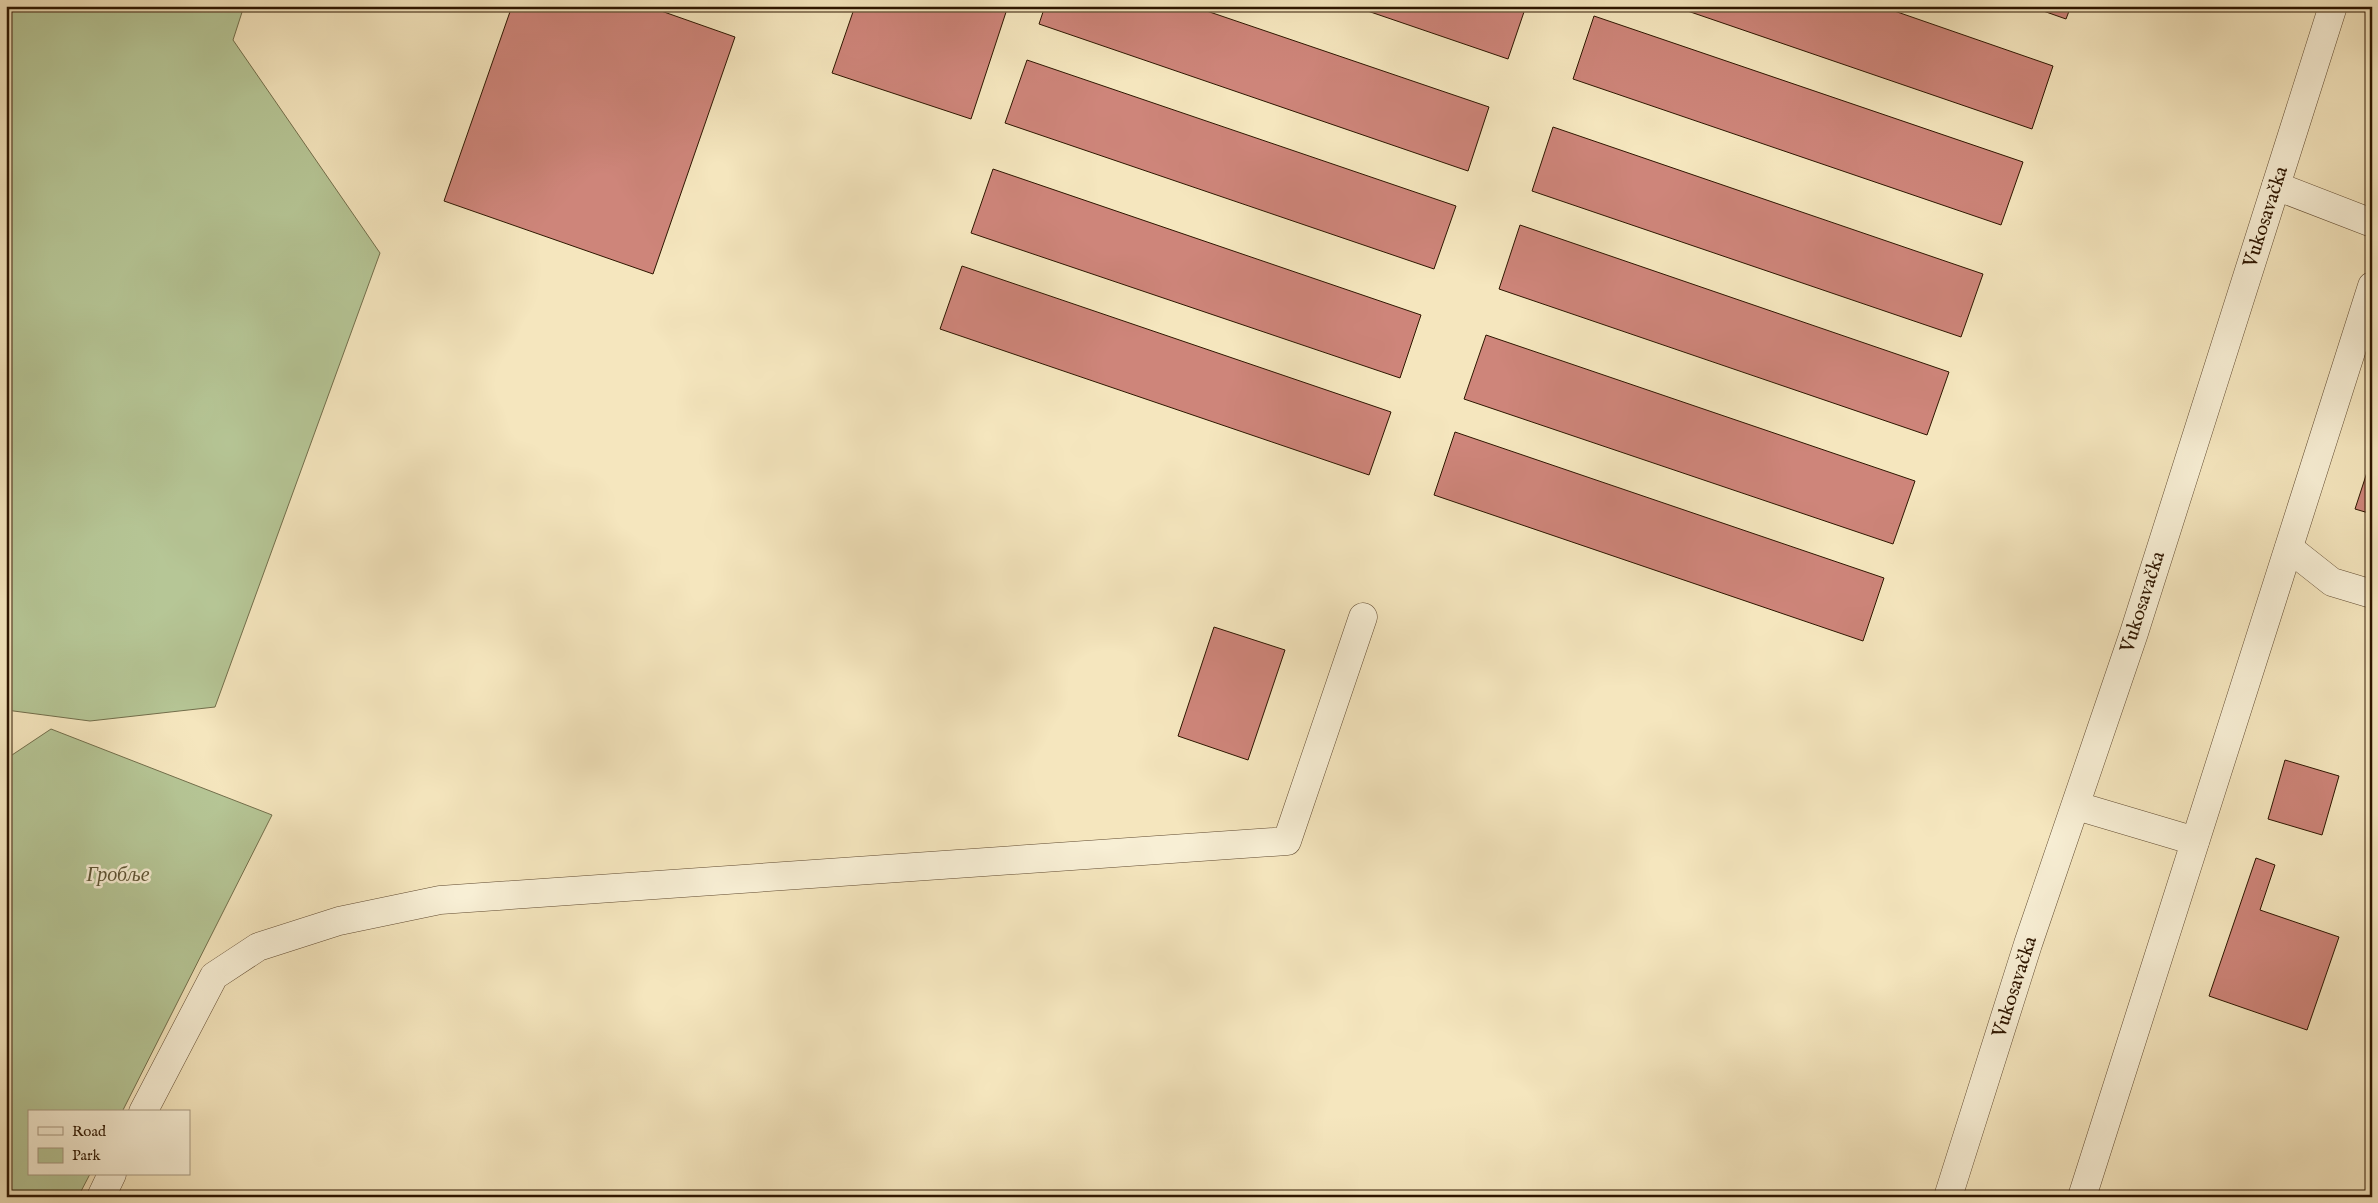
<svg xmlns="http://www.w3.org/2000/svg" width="2378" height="1203" font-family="'IM FELL English',serif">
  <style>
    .green { fill: #b6c696; stroke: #726e4b }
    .building { fill: #ce857a; stroke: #2e1600 }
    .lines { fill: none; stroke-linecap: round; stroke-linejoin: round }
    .minor-casing { stroke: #604a30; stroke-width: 29 }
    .minor { stroke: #f8efd5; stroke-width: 28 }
    .labels { text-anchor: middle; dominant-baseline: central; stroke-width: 5; stroke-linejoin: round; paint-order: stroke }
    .street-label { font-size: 20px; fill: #2e1600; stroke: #f8efd5 }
    .park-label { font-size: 20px; font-style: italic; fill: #5e5434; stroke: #f8efd5 }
  </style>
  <rect width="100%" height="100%" fill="#f5e6be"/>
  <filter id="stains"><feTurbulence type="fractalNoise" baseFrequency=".004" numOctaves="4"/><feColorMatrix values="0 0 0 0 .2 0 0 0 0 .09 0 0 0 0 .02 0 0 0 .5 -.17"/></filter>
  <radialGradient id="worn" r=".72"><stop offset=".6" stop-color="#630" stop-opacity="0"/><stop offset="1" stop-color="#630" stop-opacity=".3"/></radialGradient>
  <g class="green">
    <polygon points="6,6 244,6 233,40 380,253 215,707 90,721 6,710"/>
    <polygon points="51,729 272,815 122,1112 29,1112 29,1174 90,1174 78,1197 6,1197 6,759"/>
  </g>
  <g class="building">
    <polygon points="512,6 647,6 735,37 653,274 444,201"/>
    <polygon points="855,6 1008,6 971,119 832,73"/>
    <polygon points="1045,6 1192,6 1489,107 1468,171 1039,24"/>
    <polygon points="1353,6 1526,6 1508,59"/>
    <polygon points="1673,6 1880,6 2053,66 2032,129"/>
    <polygon points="2029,6 2071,6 2066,19"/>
    <polygon points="1594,16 2023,162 2001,225 1573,79"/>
    <polygon points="1027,60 1456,206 1434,269 1005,123"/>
    <polygon points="1553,127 1983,274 1961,337 1532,191"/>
    <polygon points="993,169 1421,315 1400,378 971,233"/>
    <polygon points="1520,225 1949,372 1927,435 1499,289"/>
    <polygon points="962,266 1391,412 1369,475 940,329"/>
    <polygon points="1486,335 1915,481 1893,544 1464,399"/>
    <polygon points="1455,432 1884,578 1863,641 1434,495"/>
    <polygon points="2372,457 2372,514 2355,509"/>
    <polygon points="1214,627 1285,650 1248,760 1178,736"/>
    <polygon points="2285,760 2339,776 2322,835 2268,819"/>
    <polygon points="2256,858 2275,865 2260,910 2339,937 2307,1030 2209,996"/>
  </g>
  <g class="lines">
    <g class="minor-casing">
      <g id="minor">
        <polyline points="2276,186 2372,223"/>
        <polyline points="2289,548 2332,582 2372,594"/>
        <polyline points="2077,806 2195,841"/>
        <polyline points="143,1112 214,976 258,947 339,921 440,900 1287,841 1363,617"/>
        <polyline points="101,1197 112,1174"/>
        <polyline points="1948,1197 2028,944 2134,633 2333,6"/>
        <polyline points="2082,1197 2372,286"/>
      </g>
    </g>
    <use href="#minor" class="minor"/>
  </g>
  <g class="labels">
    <g class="street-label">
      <text transform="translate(2266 217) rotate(-72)">Vukosavačka</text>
      <text transform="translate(2143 602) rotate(-72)">Vukosavačka</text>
      <text transform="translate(2015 987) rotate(-72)">Vukosavačka</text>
    </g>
    <g class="park-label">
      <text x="118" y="875">Гробље</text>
    </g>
  </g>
  <rect width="2378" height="1203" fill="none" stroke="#f5e6be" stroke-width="25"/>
  <rect x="8" y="8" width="2363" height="1188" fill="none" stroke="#2e1600" stroke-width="2.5"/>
  <rect x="12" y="12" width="2353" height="1178" fill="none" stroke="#2e1600"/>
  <rect x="28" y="1110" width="162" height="65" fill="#f8efd5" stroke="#a79880"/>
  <rect x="38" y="1127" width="25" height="8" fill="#f8efd5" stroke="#a79880"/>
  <text x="72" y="1136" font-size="15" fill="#2e1600">Road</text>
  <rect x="38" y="1148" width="25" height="15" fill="#b6c696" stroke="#a79880"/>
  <text x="72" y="1160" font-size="15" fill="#2e1600">Park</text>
  <rect width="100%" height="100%" filter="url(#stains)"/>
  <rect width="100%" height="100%" fill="url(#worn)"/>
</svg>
